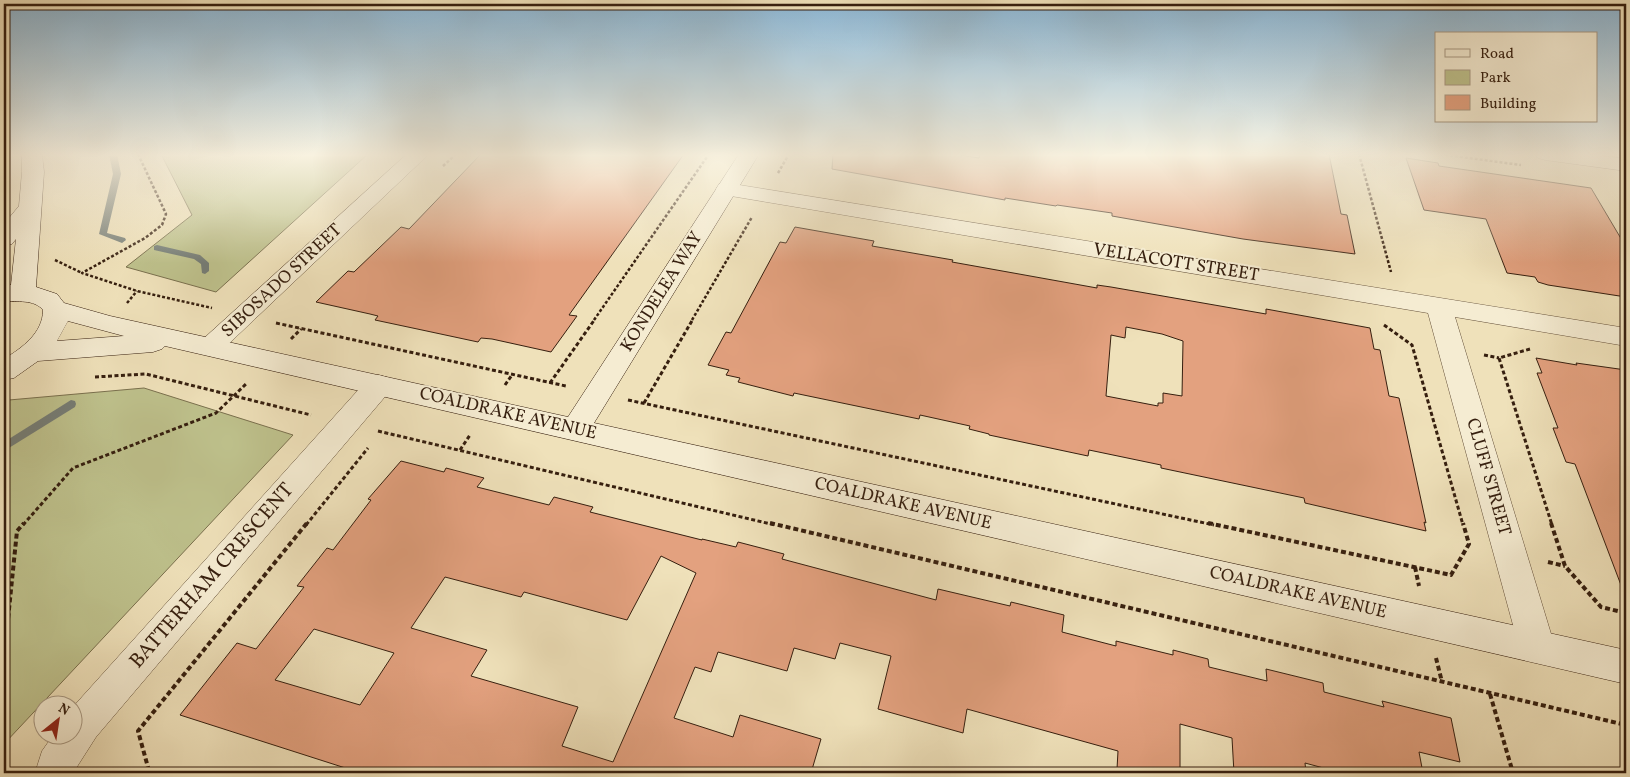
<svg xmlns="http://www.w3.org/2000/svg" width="1630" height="777" font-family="Vollkorn,serif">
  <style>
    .green { fill: #bec18c; stroke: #7a704e }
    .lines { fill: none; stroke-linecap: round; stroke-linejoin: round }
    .stream { fill: #757d76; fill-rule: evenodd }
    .building { fill: #e3a17f; stroke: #361f0f; fill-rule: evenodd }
    .street-casing { stroke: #64503a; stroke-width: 1 }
    .secondary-casing { stroke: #361f0f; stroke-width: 1 }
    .path-far2 { stroke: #361f0f; stroke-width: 2.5; stroke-dasharray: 3 2; stroke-linecap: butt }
    .path-far1 { stroke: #361f0f; stroke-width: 3; stroke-dasharray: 4 2.5; stroke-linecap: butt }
    .path { stroke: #361f0f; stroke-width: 4; stroke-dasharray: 5 3; stroke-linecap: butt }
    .street { fill: #f5ecd2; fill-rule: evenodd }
    .secondary { fill: #f5ecd2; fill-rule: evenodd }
    .labels { text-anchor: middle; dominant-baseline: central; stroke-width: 4; stroke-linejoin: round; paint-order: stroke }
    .street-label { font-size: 18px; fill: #361f0f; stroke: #f5ecd2 }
    .near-street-label { font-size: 21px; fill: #361f0f; stroke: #f5ecd2 }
  </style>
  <rect width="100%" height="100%" fill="#efe1ba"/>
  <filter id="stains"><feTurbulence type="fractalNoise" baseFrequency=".004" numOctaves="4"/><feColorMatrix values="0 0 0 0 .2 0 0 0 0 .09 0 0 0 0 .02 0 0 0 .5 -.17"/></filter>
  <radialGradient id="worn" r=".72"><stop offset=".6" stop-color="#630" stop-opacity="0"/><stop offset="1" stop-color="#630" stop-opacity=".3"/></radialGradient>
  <g class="green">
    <polygon points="161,154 368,154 216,292 126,267 192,215"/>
    <polygon points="144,388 293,435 4,744 4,404 9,400"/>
  </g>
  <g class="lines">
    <g class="stream">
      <polygon points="109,154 117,154 121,174 107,233 125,238 126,240 122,243 99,234 113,174"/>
      <polygon points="157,245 200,255 209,263 209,271 205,274 202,273 201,264 194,259 154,250 154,246"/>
      <polygon points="71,400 75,401 76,404 75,407 4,451 4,442"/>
    </g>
  </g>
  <g class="building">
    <polygon points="481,154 684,154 569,315 577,316 551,352 492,339 481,338 478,342 422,330 375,320 378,316 370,314 316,302 348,271 354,272 401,227 409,229"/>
    <polygon points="833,154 954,154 979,158 980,154 1329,154 1341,214 1347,215 1355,254 1243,239 1112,216 1112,213 1057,205 1056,206 1005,198 1005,200 832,169"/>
    <polygon points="1406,158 1438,163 1439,166 1591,188 1626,247 1626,297 1548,285 1538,282 1535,277 1507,273 1486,219 1424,210"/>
    <path d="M795,227L874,241L872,246L953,260L952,262L1097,288V285L1111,287L1266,314V309L1370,328L1374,349L1380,350L1389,396L1399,398L1426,523L1424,522L1426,531L1305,503L1304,498L1161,468V465L1089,450L1088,456L989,435V434L969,429L970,426L920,415L919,419L794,393L793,396L738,382L740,378L726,375L729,370L708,365L726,332L731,333L780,242L786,243ZM1126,327L1162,334L1183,341L1182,396L1163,393V403H1158V406L1106,396L1111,335L1125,338Z"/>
    <polygon points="1536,358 1577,365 1576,363 1626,370 1626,592 1624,593 1575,464 1566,462 1553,428 1558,428 1537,373 1542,373"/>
    <path d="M401,461L444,472L446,468L484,478L477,487L549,505L554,497L593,507L590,512L702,540V539L736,547L738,542L784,554L782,559L936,600L938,589L1010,606L1011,602L1064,615L1062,632L1116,646V641L1173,655V650L1208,659L1209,667L1267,681L1266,669L1323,683L1324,692L1384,707L1382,701L1451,718L1460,762L1419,752L1423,773H1342L1305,763L1306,773H1234L1232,738L1180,724V773H1134L1117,769L1118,751L967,709L963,733L878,709L891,656L840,643L835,659L794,648L787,671L718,652L711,672L695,667L674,718L733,737L740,715L821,739L811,773H361L180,715L237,643L256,649L304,587L297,586L327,548L333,550L371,500L368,499ZM661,556L696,573L613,762L562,746L578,707L471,676L487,650L411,628L445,577L521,597L524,592L627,620ZM314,629L394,653L360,705L275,680Z"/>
  </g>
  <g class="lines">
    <g class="street-casing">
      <g id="street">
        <polygon points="407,154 429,154 219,353 210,356 201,353 197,347 201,341"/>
        <polygon points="1535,154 1590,154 1626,159 1626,171 1545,160 1538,158"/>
        <polygon points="727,183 1626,328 1626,346 1455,317 1555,647 1549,658 1537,663 1525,658 1519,647 1428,313 719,194 716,189 719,184"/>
        <polygon points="379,375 389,378 393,385 389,392 96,737 73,773 35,773 42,751 54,734 72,734 72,708 369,378"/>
      </g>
    </g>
    <g class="secondary-casing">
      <path id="secondary" d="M22,154H42L44,172L36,287L57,294L64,303L110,316L568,417L739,154H759L594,423L1626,650V684L165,346L162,349L153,352L38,361L14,378L4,380V359C22,348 43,333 43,310C34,299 17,302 4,301V285H11L16,239L12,244L4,246V224L19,206L22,172ZM68,321L124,336L57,341Z"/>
    </g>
    <g class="path-far2">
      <polyline points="138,154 166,214 162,225 145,238 82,273 137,291 212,308"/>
      <polyline points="1359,154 1391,272"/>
      <polyline points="1440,154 1521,165"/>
      <polyline points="443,166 456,154"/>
      <polyline points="778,173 789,154"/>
      <polyline points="55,260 82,273"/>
      <polyline points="127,303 137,291"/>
      <polyline points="594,320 709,154"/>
      <polyline points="692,320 752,217"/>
    </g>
    <g class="path-far1">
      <polyline points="276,323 566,386"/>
      <polyline points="1384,325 1412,345 1463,525"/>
      <polyline points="291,339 301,329"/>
      <polyline points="1530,349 1499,358 1552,525"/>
      <polyline points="1484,355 1499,358"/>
      <polyline points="95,377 146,374 311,415"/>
      <polyline points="550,383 595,319"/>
      <polyline points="505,385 512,375"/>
      <polyline points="628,400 1214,525"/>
      <polyline points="644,403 693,319"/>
      <polyline points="378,431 775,525"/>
      <polyline points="460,450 470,435"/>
      <polyline points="23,525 73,468 216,413 246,384"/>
      <polyline points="306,525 368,448"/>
    </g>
    <g class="path">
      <polyline points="770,523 1626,725"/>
      <polyline points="1208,523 1451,575 1469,544 1463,523"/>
      <polyline points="1551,523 1565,566 1601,607 1626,613"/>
      <polyline points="1548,562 1565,566"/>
      <polyline points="1415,567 1419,586"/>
      <polyline points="4,658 17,531 24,523"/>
      <polyline points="1436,658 1442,682"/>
      <polyline points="1490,694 1513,773"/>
      <polyline points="149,771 138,731 307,523"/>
      <polyline points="149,771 155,773"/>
    </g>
    <use href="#street" class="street"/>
    <use href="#secondary" class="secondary"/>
  </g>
  <linearGradient id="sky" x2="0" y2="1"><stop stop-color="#8bb7d6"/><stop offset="0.59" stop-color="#f8f2e0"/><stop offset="1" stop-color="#f8f2e0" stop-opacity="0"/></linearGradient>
  <rect width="1630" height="263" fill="url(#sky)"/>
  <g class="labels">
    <g class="street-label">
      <text transform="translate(1176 263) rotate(9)">VELLACOTT STREET</text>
      <text transform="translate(282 281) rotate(-43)">SIBOSADO STREET</text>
      <text transform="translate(662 292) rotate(-58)">KONDELEA WAY</text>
      <text transform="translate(508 414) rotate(13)">COALDRAKE AVENUE</text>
      <text transform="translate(1488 477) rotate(74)">CLUFF STREET</text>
      <text transform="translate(903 504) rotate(13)">COALDRAKE AVENUE</text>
      <text transform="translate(1298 593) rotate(13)">COALDRAKE AVENUE</text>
    </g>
    <g class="near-street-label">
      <text transform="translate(212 576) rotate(-49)">BATTERHAM CRESCENT</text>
    </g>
  </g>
  <rect width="1630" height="777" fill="none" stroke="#efe1ba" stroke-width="20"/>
  <rect x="5" y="5" width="1620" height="767" fill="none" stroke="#361f0f" stroke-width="2.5"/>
  <rect x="10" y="10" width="1610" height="757" fill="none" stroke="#361f0f"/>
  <rect x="1435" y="32" width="162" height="90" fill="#f5ecd2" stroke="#a99a84"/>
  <rect x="1445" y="49" width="25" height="8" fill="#f5ecd2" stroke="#a99a84"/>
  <text x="1480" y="58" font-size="15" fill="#361f0f">Road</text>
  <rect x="1445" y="70" width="25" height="15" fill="#bec18c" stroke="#a99a84"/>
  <text x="1480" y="82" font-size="15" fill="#361f0f">Park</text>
  <rect x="1445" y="95" width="25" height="15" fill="#e3a17f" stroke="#a99a84"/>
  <text x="1480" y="108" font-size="15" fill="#361f0f">Building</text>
  <g transform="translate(58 720) rotate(30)"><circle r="24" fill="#f5ecd2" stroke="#a99a84"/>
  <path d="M0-4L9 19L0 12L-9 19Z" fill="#8f2418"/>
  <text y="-8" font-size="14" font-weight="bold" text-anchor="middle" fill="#361f0f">N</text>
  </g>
  <rect width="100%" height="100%" filter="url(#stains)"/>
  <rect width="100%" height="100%" fill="url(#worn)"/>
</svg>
